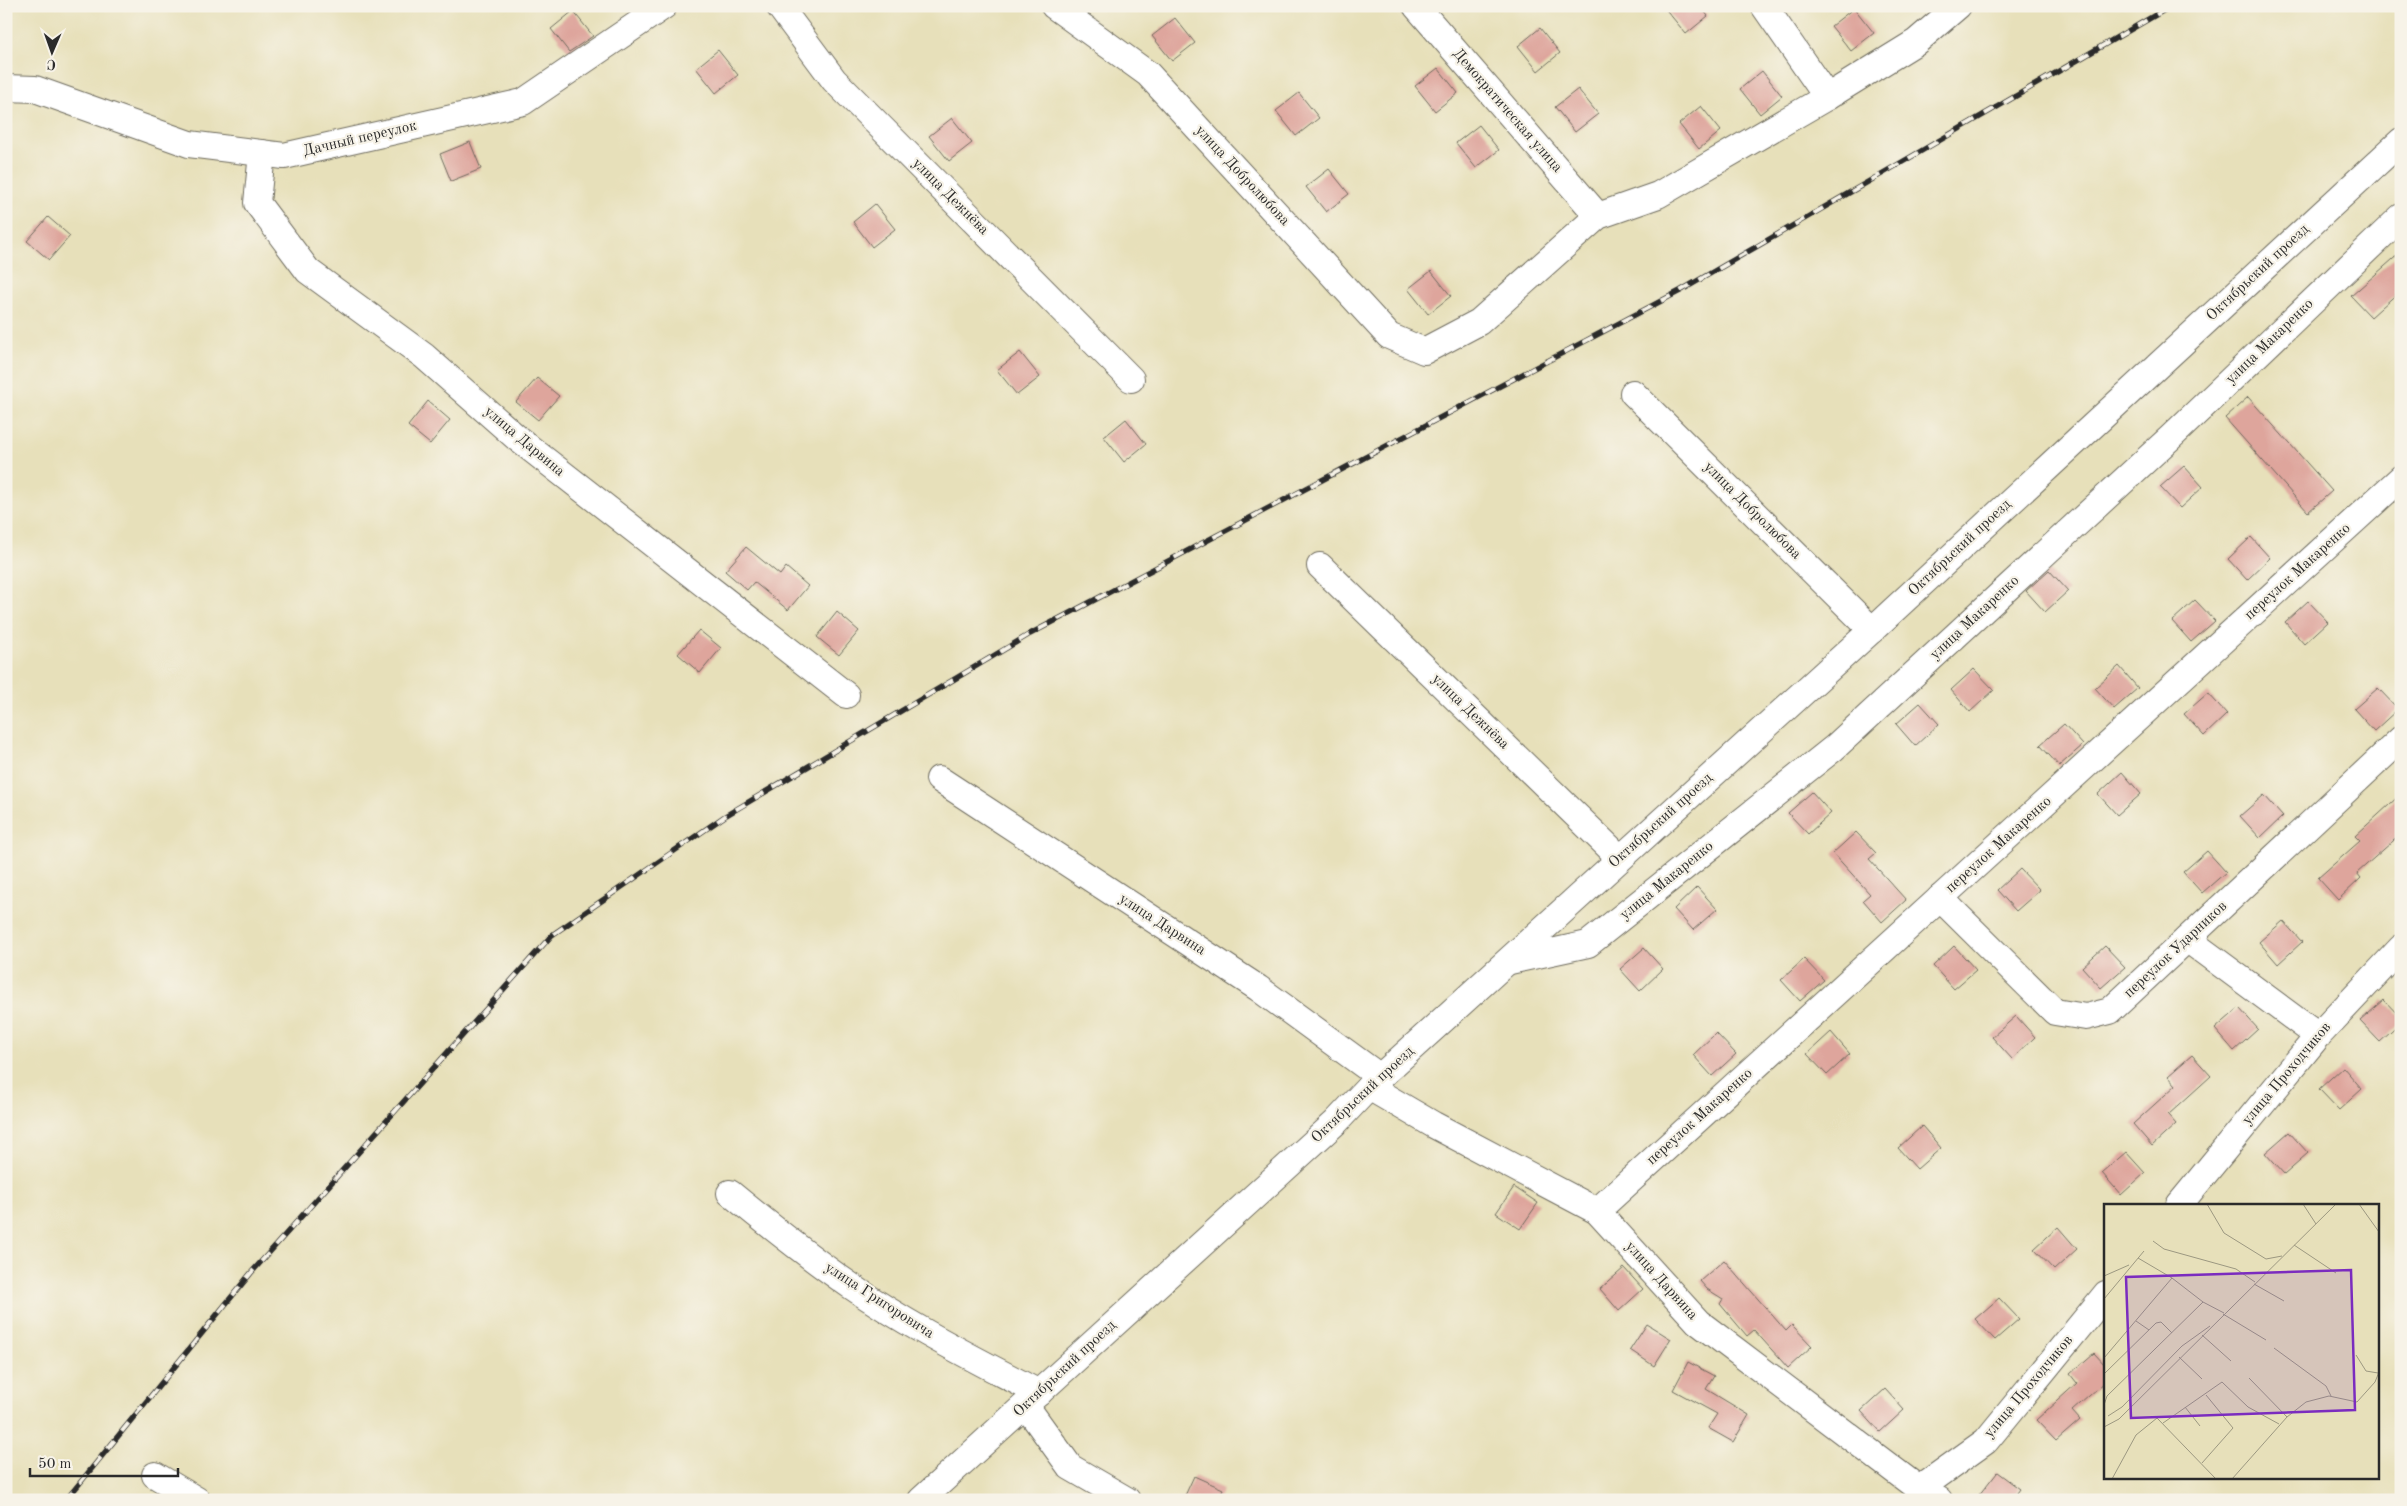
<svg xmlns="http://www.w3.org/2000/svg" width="2407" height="1506" font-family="'Old Standard TT',serif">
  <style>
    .building { fill: #dea59c }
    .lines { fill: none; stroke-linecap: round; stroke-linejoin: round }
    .minor-casing { stroke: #6d6a5d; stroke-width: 28 }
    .minor { stroke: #fff; stroke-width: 26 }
    .rail-casing { stroke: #2b2b2b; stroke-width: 5.5 }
    .rail { stroke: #f7f3e8; stroke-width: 4; stroke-dasharray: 11; stroke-linecap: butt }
    .labels { text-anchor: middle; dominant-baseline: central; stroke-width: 4.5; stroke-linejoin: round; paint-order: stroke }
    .street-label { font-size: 15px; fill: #2b2b2b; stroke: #f7f3e8 }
    .inset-road { fill: none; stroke: #9c9881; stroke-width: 1 }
    .view { fill: #7b2cbf; fill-opacity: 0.15; stroke: #7b2cbf; stroke-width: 2.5 }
    .inset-edge { fill: none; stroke: #2b2b2b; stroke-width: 2.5 }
  </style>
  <rect width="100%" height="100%" fill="#f7f3e8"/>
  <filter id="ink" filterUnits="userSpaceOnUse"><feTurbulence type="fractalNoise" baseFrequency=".02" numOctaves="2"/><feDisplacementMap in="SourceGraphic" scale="10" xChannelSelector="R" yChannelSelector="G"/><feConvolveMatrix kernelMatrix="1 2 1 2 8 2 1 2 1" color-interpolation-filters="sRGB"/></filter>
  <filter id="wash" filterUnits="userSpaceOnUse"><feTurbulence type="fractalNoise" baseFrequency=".0096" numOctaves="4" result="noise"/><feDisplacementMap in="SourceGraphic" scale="20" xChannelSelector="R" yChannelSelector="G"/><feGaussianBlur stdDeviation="1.12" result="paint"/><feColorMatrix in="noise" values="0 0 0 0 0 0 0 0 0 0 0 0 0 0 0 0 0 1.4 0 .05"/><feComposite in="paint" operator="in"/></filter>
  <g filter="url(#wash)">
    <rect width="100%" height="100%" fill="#e7e0ba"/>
    <g id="blocks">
      <g class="building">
        <polygon points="1663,6 1700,6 1708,16 1686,34"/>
        <polygon points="1854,8 1874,33 1851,51 1831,26"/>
        <polygon points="573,11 593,36 569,52 551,29"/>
        <polygon points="1175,18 1195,43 1172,61 1152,36"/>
        <polygon points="1540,28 1560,53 1538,71 1518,46"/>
        <polygon points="718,50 738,75 716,93 696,68"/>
        <polygon points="1438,68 1458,93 1435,111 1415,86"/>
        <polygon points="1762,71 1782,96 1760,114 1740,89"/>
        <polygon points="1578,89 1598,114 1575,132 1555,107"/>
        <polygon points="1299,93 1319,118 1296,136 1276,111"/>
        <polygon points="1701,106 1721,131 1699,149 1679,124"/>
        <polygon points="952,118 972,143 949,161 929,136"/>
        <polygon points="1479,125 1499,150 1476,168 1456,143"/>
        <polygon points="470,142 481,169 451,181 440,154"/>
        <polygon points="1329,169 1349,194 1326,212 1306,187"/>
        <polygon points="875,204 895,229 872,247 853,222"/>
        <polygon points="48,217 70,236 49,260 27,241"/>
        <polygon points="2401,252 2401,290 2371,317 2351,296"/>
        <polygon points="1431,271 1451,296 1428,314 1408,289"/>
        <polygon points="1020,352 1040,377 1017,395 997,370"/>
        <polygon points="537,378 559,396 538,420 516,402"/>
        <polygon points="2248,397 2332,491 2308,512 2225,418"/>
        <polygon points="428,401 450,420 430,444 408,426"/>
        <polygon points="1126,419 1146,444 1124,462 1104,437"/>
        <polygon points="2184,466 2203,487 2180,508 2160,487"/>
        <polygon points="2251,537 2270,558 2247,580 2228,559"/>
        <polygon points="746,547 780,575 786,567 808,586 788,610 754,582 747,590 725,571"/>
        <polygon points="2049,570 2068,591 2045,612 2026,591"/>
        <polygon points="2195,600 2215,621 2191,642 2172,621"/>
        <polygon points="2308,601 2328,622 2304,644 2285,622"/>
        <polygon points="837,612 859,631 839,655 817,637"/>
        <polygon points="699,630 721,648 700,673 678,654"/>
        <polygon points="2119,666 2138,688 2114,709 2095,688"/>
        <polygon points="1974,669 1994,690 1970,712 1951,690"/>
        <polygon points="2378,688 2398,709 2374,731 2354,709"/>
        <polygon points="2208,693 2227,714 2204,736 2184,714"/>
        <polygon points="1920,703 1939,724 1915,746 1896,724"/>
        <polygon points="2064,724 2083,745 2059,766 2040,745"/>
        <polygon points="2122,772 2141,794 2117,815 2098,794"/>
        <polygon points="1812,792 1831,813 1808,834 1788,813"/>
        <polygon points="2401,794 2401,834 2357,873 2361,878 2338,900 2318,878 2360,841 2355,836"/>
        <polygon points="2264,795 2283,816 2260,838 2240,816"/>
        <polygon points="1856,832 1876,853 1869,859 1906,900 1882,922 1863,900 1870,894 1833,853"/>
        <polygon points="2207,851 2226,872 2202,893 2183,872"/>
        <polygon points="2020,869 2040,890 2016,911 1997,890"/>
        <polygon points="1697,887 1717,909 1693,930 1674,909"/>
        <polygon points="2283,921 2302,942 2278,964 2259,942"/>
        <polygon points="1954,946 1976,970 1954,989 1933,966"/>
        <polygon points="2105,946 2125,967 2101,988 2082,967"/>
        <polygon points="1644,948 1663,969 1640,991 1620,969"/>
        <polygon points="1804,959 1824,980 1800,1001 1781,980"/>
        <polygon points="2384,1000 2401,1018 2401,1023 2380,1042 2360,1021"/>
        <polygon points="2239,1008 2258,1029 2234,1051 2215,1029"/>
        <polygon points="2016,1016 2035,1037 2012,1059 1992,1037"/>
        <polygon points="1831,1032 1850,1054 1827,1075 1807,1054"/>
        <polygon points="1716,1033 1736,1054 1712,1076 1693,1055"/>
        <polygon points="2192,1055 2211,1076 2168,1115 2176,1124 2152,1146 2133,1124 2176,1085 2168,1076"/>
        <polygon points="2343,1067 2362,1089 2339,1110 2319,1089"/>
        <polygon points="1922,1126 1941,1148 1917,1169 1898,1148"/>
        <polygon points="2289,1132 2308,1153 2284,1174 2265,1153"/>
        <polygon points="2126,1152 2145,1173 2121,1195 2102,1173"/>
        <polygon points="1514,1187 1538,1203 1520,1229 1496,1213"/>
        <polygon points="2058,1227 2077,1249 2054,1270 2034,1249"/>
        <polygon points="1724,1260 1786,1331 1792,1325 1812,1346 1788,1368 1754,1330 1747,1336 1720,1304 1723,1299 1707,1289 1700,1281"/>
        <polygon points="1624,1268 1643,1289 1619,1311 1600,1289"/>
        <polygon points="1999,1298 2019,1319 1995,1340 1975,1319"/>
        <polygon points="1647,1324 1671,1339 1654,1366 1630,1350"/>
        <polygon points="2094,1353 2106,1366 2106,1381 2072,1411 2080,1420 2056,1441 2036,1420 2077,1383 2070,1374"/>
        <polygon points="1688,1362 1714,1376 1706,1389 1749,1415 1733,1442 1708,1428 1717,1414 1673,1390"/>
        <polygon points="1885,1389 1904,1410 1880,1432 1861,1411"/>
        <polygon points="1997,1472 2020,1489 2012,1500 1975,1500"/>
        <polygon points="1194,1476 1223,1489 1218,1500 1183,1500"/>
      </g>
    </g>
  </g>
  <g filter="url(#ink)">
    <use href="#blocks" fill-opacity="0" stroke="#6d6a5d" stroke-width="1"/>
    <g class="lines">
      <g class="minor-casing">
        <g id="minor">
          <polyline points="779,6 834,80 1131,379"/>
          <polyline points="1054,6 1148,74 1389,336 1424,351 1479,322 1598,216 1658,195 1827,97 1916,42 1958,6"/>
          <polyline points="1416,6 1598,216"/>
          <polyline points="1764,6 1827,97"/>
          <polyline points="6,88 35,89 189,144 284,156 523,102 664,6"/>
          <polyline points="262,153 257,203 308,271 424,356 517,438 846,695"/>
          <polyline points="1633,393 1872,630"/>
          <polyline points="1320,566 1620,858"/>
          <polyline points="939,779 1258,988 1380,1077"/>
          <polyline points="1940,898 2055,1012 2086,1017 2110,1011 2401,739"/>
          <polyline points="2187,939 2318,1036"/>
          <polyline points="1510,961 1588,944 1834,748 2171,437 2401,217"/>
          <polyline points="1369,1087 1434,1125 1597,1211 1698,1322 1919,1489 1939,1500"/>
          <path d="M730,1193C769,1225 809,1257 851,1286C910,1327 975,1359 1039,1393"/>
          <polyline points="2179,1205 2318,1036 2401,948"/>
          <polyline points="1597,1211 2401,478"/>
          <polyline points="1026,1406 1070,1467 1127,1500"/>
          <polyline points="155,1475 197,1500"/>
          <polyline points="1919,1489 1986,1441 2106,1294"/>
          <polyline points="921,1500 1336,1122 1369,1087 1872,630 2401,141"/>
        </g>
      </g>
      <use href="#minor" class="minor"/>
      <g class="rail-casing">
        <polyline id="rail" points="66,1500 251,1273 552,935 725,816 1030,634 1680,291 2171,6"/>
      </g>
      <use href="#rail" class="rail"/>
    </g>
  </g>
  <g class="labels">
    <g class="street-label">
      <text transform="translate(1507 111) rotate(49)">Демократическая улица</text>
      <text transform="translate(360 139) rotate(-13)">Дачный переулок</text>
      <text transform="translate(1242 176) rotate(47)">улица Добролюбова</text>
      <text transform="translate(950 197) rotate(45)">улица Дежнёва</text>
      <text transform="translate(2258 273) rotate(-43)">Октябрьский проезд</text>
      <text transform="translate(2270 342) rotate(-44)">улица Макаренко</text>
      <text transform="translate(524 442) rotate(40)">улица Дарвина</text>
      <text transform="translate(1752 511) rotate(45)">улица Добролюбова</text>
      <text transform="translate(1960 548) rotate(-43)">Октябрьский проезд</text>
      <text transform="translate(2298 572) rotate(-42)">переулок Макаренко</text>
      <text transform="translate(1975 618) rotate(-43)">улица Макаренко</text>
      <text transform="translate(1470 712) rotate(44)">улица Дежнёва</text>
      <text transform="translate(1661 821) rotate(-42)">Октябрьский проезд</text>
      <text transform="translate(1999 845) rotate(-42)">переулок Макаренко</text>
      <text transform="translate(1667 881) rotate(-39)">улица Макаренко</text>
      <text transform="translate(1162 925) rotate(33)">улица Дарвина</text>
      <text transform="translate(2176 950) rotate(-43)">переулок Ударников</text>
      <text transform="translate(2287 1074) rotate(-50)">улица Проходчиков</text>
      <text transform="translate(1363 1095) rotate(-43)">Октябрьский проезд</text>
      <text transform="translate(1700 1117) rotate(-42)">переулок Макаренко</text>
      <text transform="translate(1661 1281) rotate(48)">улица Дарвина</text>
      <text transform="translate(879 1301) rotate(33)">улица Григоровича</text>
      <text transform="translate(1065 1369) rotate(-43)">Октябрьский проезд</text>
      <text transform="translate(2029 1387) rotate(-50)">улица Проходчиков</text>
    </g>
  </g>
  <g transform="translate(2104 1204)">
    <rect width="275" height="275" fill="#e7e0ba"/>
    <path class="inset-road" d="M103,0L120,29L162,55L178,52M199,0L212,20M255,0L275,28M49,37L60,45L132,65L151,78M190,41L232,69M34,54L68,74L99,98L120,109M0,72L25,61M150,80L180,97M0,95L40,47M119,110L162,136M32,117L45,126M98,131L127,157M170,144L222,182L227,192M252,151L262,167L274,169M75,153L98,175M0,154L68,74M0,170L52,119L57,118L68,129M145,174L183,213M0,201L3,192L99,98M81,203L96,222M4,212L18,203L78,142L106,122M59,219L118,178L144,203L175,220M0,223L15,215L232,0M98,259L129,224L102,191M8,275L32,231L53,214L112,275M128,275L183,213L202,198L225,192L253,198L271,178L275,168"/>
    <path class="view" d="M247,66L251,206L27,214L22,73Z"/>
    <rect width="275" height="275" class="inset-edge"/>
  </g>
  <rect width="2407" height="1506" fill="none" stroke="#f7f3e8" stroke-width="25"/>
  <g transform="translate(52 52) rotate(182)" stroke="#f7f3e8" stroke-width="4" paint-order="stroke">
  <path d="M0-4L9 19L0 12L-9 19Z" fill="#2b2b2b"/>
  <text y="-8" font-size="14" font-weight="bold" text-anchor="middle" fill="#2b2b2b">С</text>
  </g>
  <path d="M30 1468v8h148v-8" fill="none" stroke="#2b2b2b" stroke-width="2.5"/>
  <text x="38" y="1468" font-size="15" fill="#2b2b2b" stroke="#f7f3e8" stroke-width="4" paint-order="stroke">50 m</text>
</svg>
